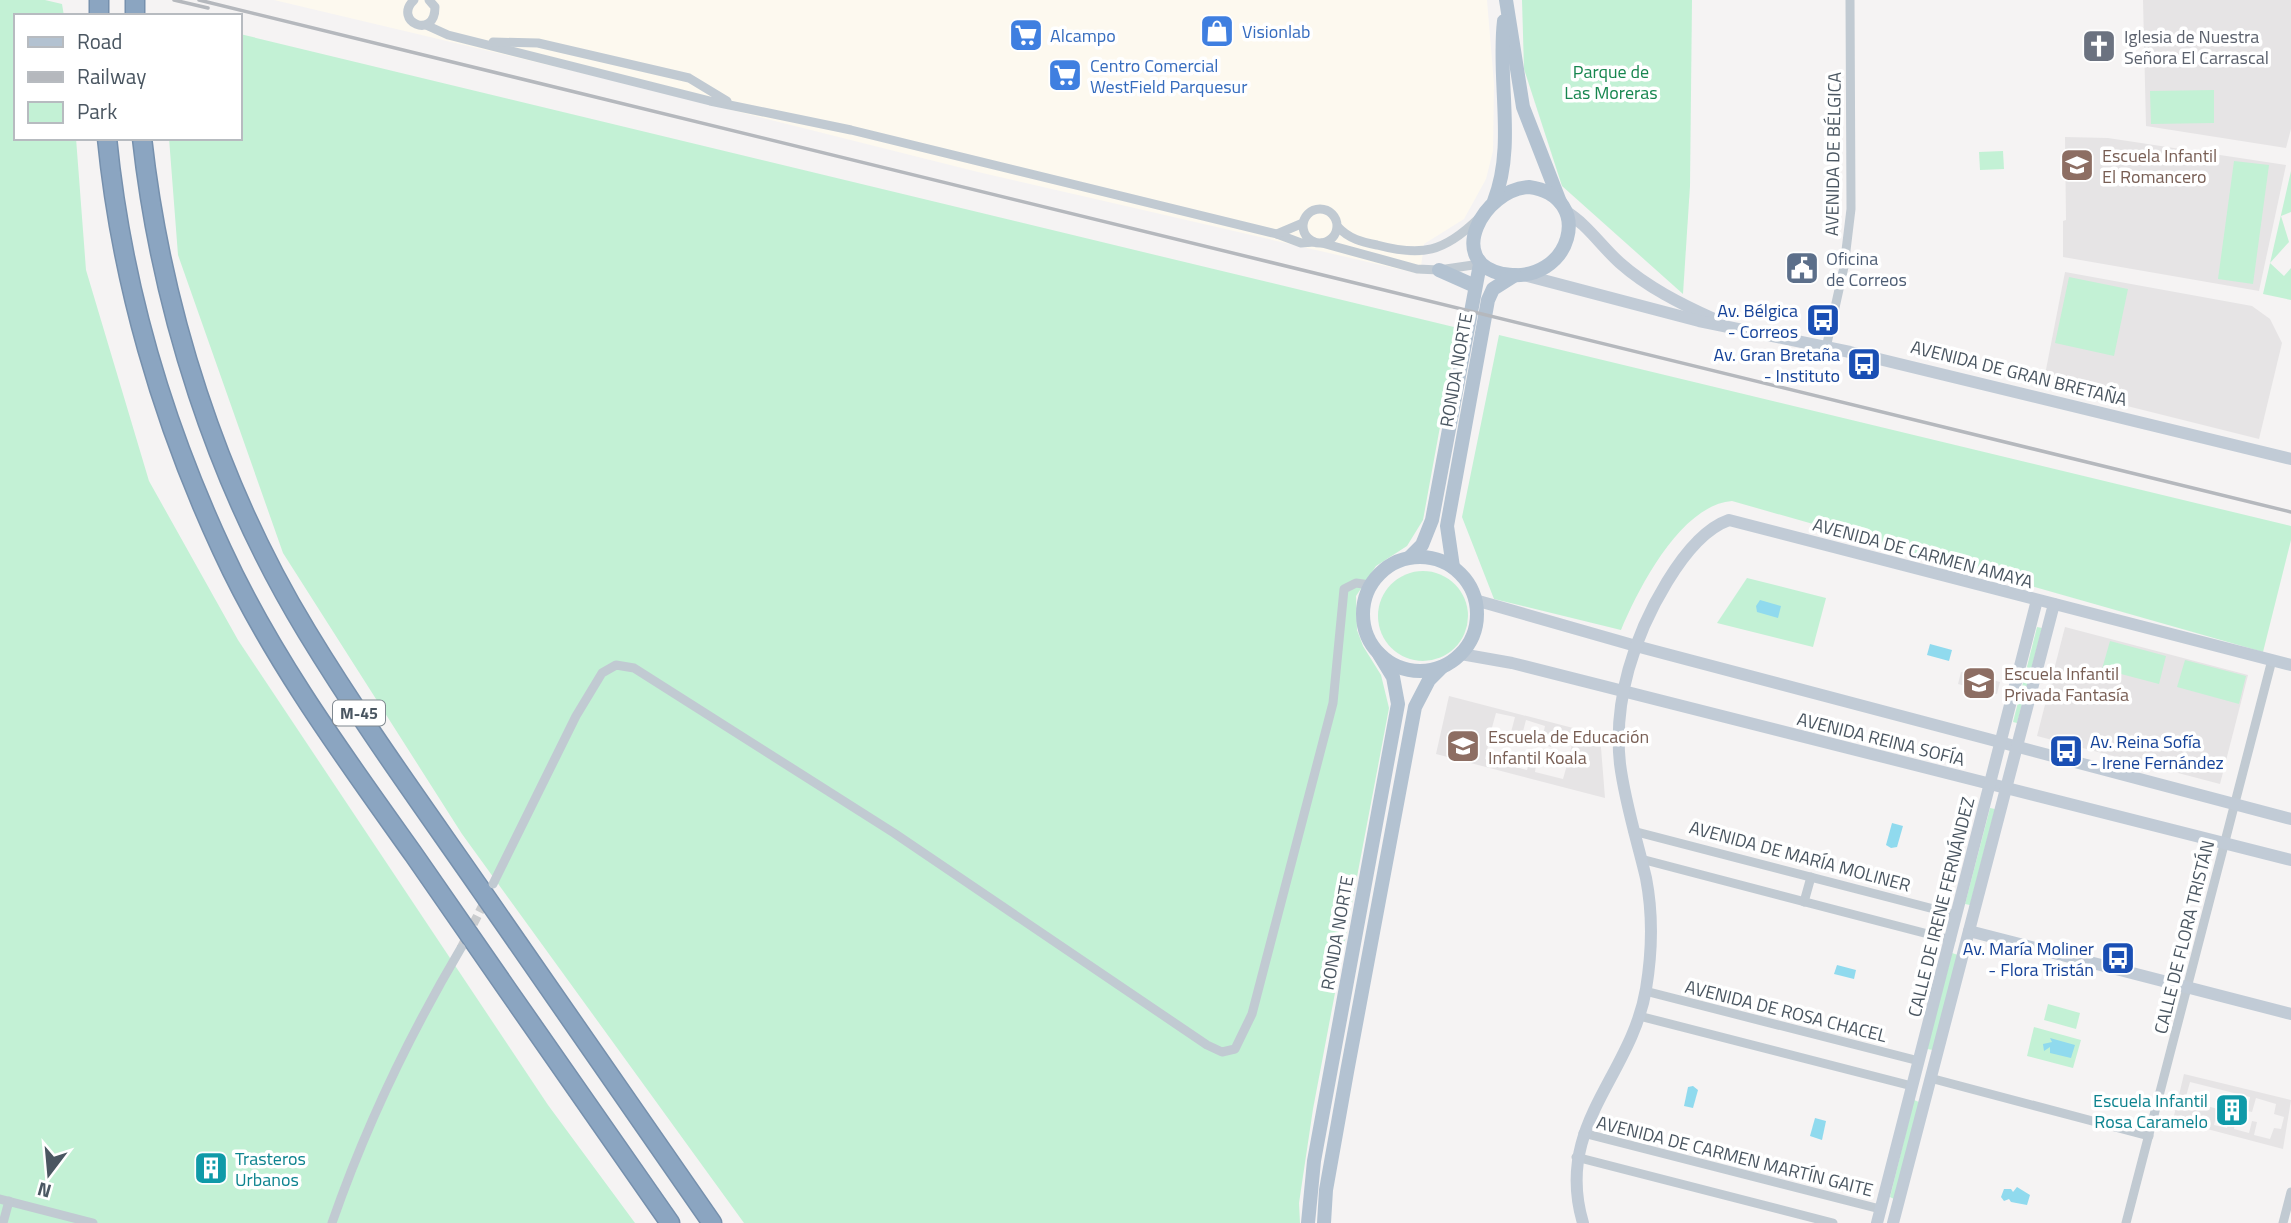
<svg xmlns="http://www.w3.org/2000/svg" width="2291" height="1223" font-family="'Titillium Web',sans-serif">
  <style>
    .commercial { fill: #fdf9ef }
    .education { fill: #e6e4e5; fill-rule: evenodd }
    .green { fill: #c3f1d5 }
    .water { fill: #90daee }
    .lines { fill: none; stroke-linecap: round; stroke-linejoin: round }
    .street-tunnel { stroke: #caccce; stroke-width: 9; stroke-dasharray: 9 4.5; stroke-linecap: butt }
    .highway-casing { stroke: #7690ad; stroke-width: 21 }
    .street { stroke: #c1cad2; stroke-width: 9 }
    .secondary { stroke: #c1cbd6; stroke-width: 12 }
    .primary { stroke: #b3c2d1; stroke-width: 14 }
    .highway { stroke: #8ba5c1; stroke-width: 18 }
    .rail { stroke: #b5b8bd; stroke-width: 3.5 }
    .labels { text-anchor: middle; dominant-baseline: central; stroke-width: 7; stroke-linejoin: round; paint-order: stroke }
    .shield { fill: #fff; stroke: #808990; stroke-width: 2 }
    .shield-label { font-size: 16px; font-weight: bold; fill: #4a5661 }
    .shop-label { font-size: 18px; fill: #366cbe; stroke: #fff; text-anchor: start }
    .worship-label { font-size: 18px; fill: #5b616d; stroke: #fff; text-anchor: start }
    .park-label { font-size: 18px; fill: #17864f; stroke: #fff }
    .street-label { font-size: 18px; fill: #4a5661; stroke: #fff }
    .education-label { font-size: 18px; fill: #785e54; stroke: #fff; text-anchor: start }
    .service-label { font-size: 18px; fill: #4e5e75; stroke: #fff; text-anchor: start }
    .transit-label { font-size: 18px; fill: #164399; stroke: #fff; text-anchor: end }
    .culture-label { font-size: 18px; fill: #0d838f; stroke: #fff; text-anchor: end }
  </style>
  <rect width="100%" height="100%" fill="#f5f3f3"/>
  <polygon class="commercial" points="274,0 1487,0 1494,84 1493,151 1486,179 1464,219 1424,244 1420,274 978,172 628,84"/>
  <g class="education">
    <polygon points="2143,0 2291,0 2291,129 2286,148 2146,126"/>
    <polygon points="2065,137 2108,138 2286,165 2259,291 2063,257 2063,221 2066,220"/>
    <polygon points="2065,272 2252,306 2270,319 2282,343 2259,439 2043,385"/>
    <polygon points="2065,627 2248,675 2220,784 2037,736"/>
    <polygon points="1961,672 2000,682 1997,694 1958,684"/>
    <path d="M1449,696L1600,735L1605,798L1436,754ZM1496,713L1515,717L1510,736L1521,739L1526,720L1545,726L1541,744L1551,747L1556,729L1574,734L1570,753L1566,752L1565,757L1569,758L1563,779L1535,772L1537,759L1531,757L1527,770L1485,759L1490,737L1495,738L1496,733L1491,731Z"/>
    <path d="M2184,1074L2291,1100L2283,1149L2173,1120ZM2190,1082L2250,1097L2247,1111L2252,1112L2256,1098L2276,1104L2274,1114L2284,1117L2281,1129L2274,1128L2270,1139L2254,1135L2257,1122L2252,1121L2249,1133L2234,1129L2236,1117L2231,1115L2227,1128L2214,1125L2218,1109L2185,1100Z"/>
  </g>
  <g class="green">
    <polygon points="0,0 45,0 62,4 64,16 16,16 16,138 76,138 86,270 149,481 238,640 548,1105 635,1223 0,1223"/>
    <polygon points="1522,0 1692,0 1690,186 1683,294 1562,186 1524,69"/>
    <polygon points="240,34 1458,328 1423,520 1407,546 1376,566 1356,596 1357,630 1363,646 1381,675 1389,708 1313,1109 1299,1203 1300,1223 744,1223 462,834 283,553 178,255 169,138 240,138"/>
    <polygon points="2214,90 2214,123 2151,124 2150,91"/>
    <polygon points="2003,151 2004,169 1980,170 1979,152"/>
    <polygon points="2234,161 2269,165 2253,284 2218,279"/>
    <polygon points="2291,171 2291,212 2281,216 2289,242 2270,263 2284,276 2291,268 2291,300 2263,294"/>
    <polygon points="2069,277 2128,289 2114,356 2055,343"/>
    <path d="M1499,335L2291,526V540L2263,652L1732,501C1681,505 1639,587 1621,630L1494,599L1462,517Z"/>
    <circle cx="1423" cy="616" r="45"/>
    <polygon points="1747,578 1826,598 1813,647 1717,623"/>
    <polygon points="2037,627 2042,628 2017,723 2013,722"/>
    <polygon points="2110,641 2166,656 2159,684 2102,669"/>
    <polygon points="2185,660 2246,676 2239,704 2177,687"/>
    <polygon points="1990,808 1995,809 1970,905 1965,904"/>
    <polygon points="1952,953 1958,955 1933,1050 1927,1049"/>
    <polygon points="2048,1004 2080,1013 2076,1029 2044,1020"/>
    <polygon points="2034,1027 2081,1040 2073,1068 2027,1056"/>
    <polygon points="1914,1100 1919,1102 1894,1199 1890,1197"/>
  </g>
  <g class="water">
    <polygon points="1760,600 1781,606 1778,618 1757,612 1756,606"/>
    <polygon points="1930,644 1952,650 1949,661 1927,655"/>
    <polygon points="1892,823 1903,826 1897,847 1891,848 1886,845"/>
    <polygon points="1837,965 1856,970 1854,979 1834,974"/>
    <polygon points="2050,1038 2075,1045 2071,1058 2050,1053 2050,1047 2044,1051 2043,1044 2052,1042"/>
    <polygon points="1693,1086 1698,1090 1693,1108 1684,1106 1688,1087"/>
    <polygon points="1815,1118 1826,1121 1822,1140 1810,1136"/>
    <polygon points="2017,1187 2030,1195 2027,1205 2011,1202 2009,1199 2004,1201 2001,1197 2004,1189 2011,1189 2013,1192"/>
  </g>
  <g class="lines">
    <polyline class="street-tunnel" points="461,948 486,899"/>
    <g class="highway-casing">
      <g id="highway">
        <polyline points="135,0 135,16"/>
        <polyline points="99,16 99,0"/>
        <path d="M107,138C121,280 162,421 222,550C272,659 345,758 414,855C499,978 584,1100 670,1223"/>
        <path d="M142,138C161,309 217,484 307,632C361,721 422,805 481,890C558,1001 635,1112 712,1223"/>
      </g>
    </g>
    <g class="street">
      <path d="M414,0C392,21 435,41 435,7L429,0"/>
      <polyline points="426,25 448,35 710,101 851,130 1277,234 1301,243 1314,242"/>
      <polyline points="493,42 538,43 689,78 727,101"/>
      <circle cx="1320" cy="226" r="17"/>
      <path d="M1338,227C1349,239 1362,242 1377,245C1422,257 1444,252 1478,219"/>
      <polyline points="1277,234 1303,223"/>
      <polyline points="1322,243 1417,269 1439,270 1480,264"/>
      <polyline points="1826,348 1844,267 1851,209 1850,0"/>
      <polyline points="1633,831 1957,915"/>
      <polyline points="1641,859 1951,940"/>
      <polyline points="493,884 576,716 602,673 616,665 634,668 894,833 1207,1045 1222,1052 1235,1049 1252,1014 1333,703 1344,589 1356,583 1370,585"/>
      <polyline points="1804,902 1811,877"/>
      <polyline points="1645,991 1919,1061"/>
      <polyline points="1639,1016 1912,1086"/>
      <polyline points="1930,1078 2149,1136"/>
      <polyline points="1583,1133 1880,1209"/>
      <polyline points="1576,1157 1833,1223"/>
      <polyline points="0,1199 93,1223"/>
      <polyline points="3,1223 9,1201"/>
      <path d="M332,1223C365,1128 410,1034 461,948"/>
      <polyline points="2126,1223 2272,660"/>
      <polyline points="2283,1223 2291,1192"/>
    </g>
    <g class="secondary">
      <path d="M1565,211C1587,224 1601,246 1620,263C1647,287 1681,304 1714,319"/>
      <polyline points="1524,275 1699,321 1850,352 2291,459"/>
      <polyline points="1475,600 1636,646 2291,819"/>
      <polyline points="1461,654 1512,663 2291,860"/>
      <polyline points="1969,931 2291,1014"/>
      <path d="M1583,1223C1554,1125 1631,1077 1646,989C1652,953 1653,914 1646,878C1637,840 1625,803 1620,764C1613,701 1634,636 1667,582C1681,559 1703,529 1729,520L2291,665"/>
      <polyline points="1877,1223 2037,600"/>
      <polyline points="1893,1223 2054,604"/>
    </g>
    <g class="primary">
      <polyline points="1506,0 1523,107 1560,202"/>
      <path d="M1529,187C1596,196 1572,286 1503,274C1444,262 1484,189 1529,187Z"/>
      <path d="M1494,201C1516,146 1497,80 1504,21"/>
      <polyline points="1439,270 1475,286"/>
      <circle cx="1420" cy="614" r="57"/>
      <polyline points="1410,557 1422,545 1432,520 1480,264"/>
      <polyline points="1453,567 1447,526 1488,300 1493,289 1515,275"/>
      <polyline points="1308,1223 1314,1161 1398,704 1393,677 1379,654"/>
      <polyline points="1324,1223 1326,1190 1347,1072 1415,707 1429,680 1442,667"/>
    </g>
    <use href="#highway" class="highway"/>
    <g class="rail">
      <polyline points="174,0 208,8"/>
      <polyline points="199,0 2291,512"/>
    </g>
  </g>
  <defs>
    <g id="shop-square" transform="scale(1.75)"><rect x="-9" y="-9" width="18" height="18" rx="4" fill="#3f7fe0" stroke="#fff"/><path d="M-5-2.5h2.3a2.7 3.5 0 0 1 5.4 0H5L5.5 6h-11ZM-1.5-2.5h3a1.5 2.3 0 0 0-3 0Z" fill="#fff"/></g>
    <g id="supermarket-square" transform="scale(1.75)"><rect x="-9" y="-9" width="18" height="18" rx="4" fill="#3f7fe0" stroke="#fff"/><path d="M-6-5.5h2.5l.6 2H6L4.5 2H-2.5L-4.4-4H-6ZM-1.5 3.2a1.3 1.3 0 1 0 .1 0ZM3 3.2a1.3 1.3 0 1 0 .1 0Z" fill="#fff"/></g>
    <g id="church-square" transform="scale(1.75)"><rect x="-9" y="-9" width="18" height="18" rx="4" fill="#6b7280" stroke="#fff"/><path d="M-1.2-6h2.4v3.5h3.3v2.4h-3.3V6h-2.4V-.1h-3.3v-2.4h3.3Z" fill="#fff"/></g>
    <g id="school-square" transform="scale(1.75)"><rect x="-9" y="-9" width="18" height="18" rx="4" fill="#8d6e63" stroke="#fff"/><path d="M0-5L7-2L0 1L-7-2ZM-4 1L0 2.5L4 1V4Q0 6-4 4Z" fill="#fff"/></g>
    <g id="civic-square" transform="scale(1.75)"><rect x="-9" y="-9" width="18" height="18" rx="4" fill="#5c6f8a" stroke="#fff"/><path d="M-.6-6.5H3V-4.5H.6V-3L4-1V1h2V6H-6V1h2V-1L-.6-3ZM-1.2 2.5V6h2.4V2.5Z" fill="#fff"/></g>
    <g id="bus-square" transform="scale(1.75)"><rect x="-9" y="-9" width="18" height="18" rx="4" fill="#1a4fb4" stroke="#fff"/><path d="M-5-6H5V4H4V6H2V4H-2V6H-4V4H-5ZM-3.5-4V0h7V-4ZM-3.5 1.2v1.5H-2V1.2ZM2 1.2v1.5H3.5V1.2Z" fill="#fff"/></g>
    <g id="building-square" transform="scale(1.75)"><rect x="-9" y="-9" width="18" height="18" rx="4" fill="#0f9aa8" stroke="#fff"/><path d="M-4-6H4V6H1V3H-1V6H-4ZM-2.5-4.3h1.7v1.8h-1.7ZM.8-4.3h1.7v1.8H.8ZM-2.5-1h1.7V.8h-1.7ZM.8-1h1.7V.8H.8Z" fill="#fff"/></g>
  </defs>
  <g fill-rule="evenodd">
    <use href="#shop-square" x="1217" y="31"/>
    <use href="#supermarket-square" x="1026" y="35"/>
    <use href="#church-square" x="2099" y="46"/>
    <use href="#supermarket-square" x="1065" y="75"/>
    <use href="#school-square" x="2077" y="165"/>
    <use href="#civic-square" x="1802" y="268"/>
    <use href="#bus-square" x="1823" y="320"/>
    <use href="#bus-square" x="1864" y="364"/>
    <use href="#school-square" x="1979" y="683"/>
    <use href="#school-square" x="1463" y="746"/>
    <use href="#bus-square" x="2066" y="751"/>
    <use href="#bus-square" x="2118" y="958"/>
    <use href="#building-square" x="2232" y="1110"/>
    <use href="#building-square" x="211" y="1168"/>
  </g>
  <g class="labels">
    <rect class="shield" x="333" y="700.5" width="52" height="25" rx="5"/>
    <g class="shield-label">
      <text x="359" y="713">M-45</text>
    </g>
    <g class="shop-label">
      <text x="1242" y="31">Visionlab</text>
      <text x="1050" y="35">Alcampo</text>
      <text x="1090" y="65">Centro Comercial<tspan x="1090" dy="21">WestField Parquesur</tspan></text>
    </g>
    <g class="worship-label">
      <text x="2124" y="36">Iglesia de Nuestra<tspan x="2124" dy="21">Señora El Carrascal</tspan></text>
    </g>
    <g class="park-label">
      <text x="1611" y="71">Parque de<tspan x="1611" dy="21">Las Moreras</tspan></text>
    </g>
    <g class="street-label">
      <text transform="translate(1833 154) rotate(-89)">AVENIDA DE BÉLGICA</text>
      <text transform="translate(1456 370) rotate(-80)">RONDA NORTE</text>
      <text transform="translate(2019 373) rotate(14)">AVENIDA DE GRAN BRETAÑA</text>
      <text transform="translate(1923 553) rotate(15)">AVENIDA DE CARMEN AMAYA</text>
      <text transform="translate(1881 739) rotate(14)">AVENIDA REINA SOFÍA</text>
      <text transform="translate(1800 856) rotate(15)">AVENIDA DE MARÍA MOLINER</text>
      <text transform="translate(1941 907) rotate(-76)">CALLE DE IRENE FERNÁNDEZ</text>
      <text transform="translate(1337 933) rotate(-80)">RONDA NORTE</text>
      <text transform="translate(2184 937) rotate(-76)">CALLE DE FLORA TRISTÁN</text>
      <text transform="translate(1786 1011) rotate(14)">AVENIDA DE ROSA CHACEL</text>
      <text transform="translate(1735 1156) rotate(14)">AVENIDA DE CARMEN MARTÍN GAITE</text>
    </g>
    <g class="education-label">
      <text x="2102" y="155">Escuela Infantil<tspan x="2102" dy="21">El Romancero</tspan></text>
      <text x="2004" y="673">Escuela Infantil<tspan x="2004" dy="21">Privada Fantasía</tspan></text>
      <text x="1488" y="736">Escuela de Educación<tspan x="1488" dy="21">Infantil Koala</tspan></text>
    </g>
    <g class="service-label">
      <text x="1826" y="258">Oficina<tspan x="1826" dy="21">de Correos</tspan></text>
    </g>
    <g class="transit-label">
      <text x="1798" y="310">Av. Bélgica<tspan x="1798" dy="21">- Correos</tspan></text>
      <text x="1840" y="354">Av. Gran Bretaña<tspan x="1840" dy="21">- Instituto</tspan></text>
      <text x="2090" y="741" text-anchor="start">Av. Reina Sofía<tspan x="2090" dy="21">- Irene Fernández</tspan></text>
      <text x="2094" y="948">Av. María Moliner<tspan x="2094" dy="21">- Flora Tristán</tspan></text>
    </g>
    <g class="culture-label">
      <text x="2208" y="1100">Escuela Infantil<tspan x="2208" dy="21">Rosa Caramelo</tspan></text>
      <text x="235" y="1158" text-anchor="start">Trasteros<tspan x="235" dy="21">Urbanos</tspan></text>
    </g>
  </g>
  <rect x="14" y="14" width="228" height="126" fill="#ffffff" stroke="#b7bbc0" stroke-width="2"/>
  <rect x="28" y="37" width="35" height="10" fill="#b3c2d1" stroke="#b7bbc0" stroke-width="2"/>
  <text x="77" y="49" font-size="21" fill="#4a5661">Road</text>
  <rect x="28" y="72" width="35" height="10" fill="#b5b8bd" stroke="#b7bbc0" stroke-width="2"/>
  <text x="77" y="84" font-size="21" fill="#4a5661">Railway</text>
  <rect x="28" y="102" width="35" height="21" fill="#c3f1d5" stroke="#b7bbc0" stroke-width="2"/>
  <text x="77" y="119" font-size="21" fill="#4a5661">Park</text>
  <g transform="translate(49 1174) rotate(196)" stroke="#ffffff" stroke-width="5" paint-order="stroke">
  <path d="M0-5L12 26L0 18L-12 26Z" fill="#4a5661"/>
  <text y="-10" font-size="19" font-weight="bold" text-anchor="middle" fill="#4a5661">N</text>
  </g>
</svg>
